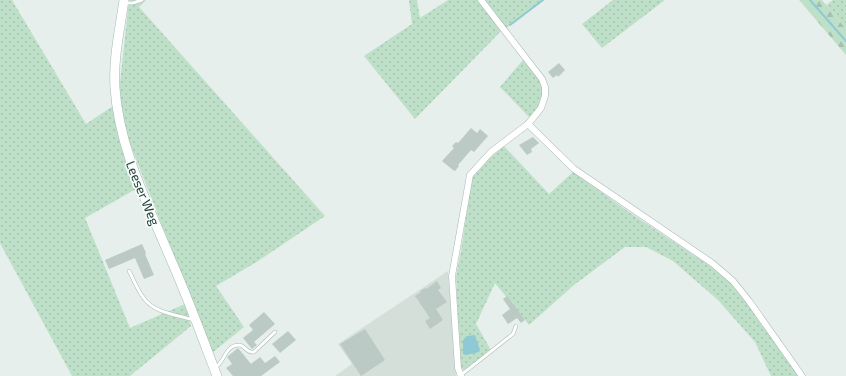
<svg xmlns="http://www.w3.org/2000/svg" width="846" height="376" font-family="'Exo 2',sans-serif">
  <style>
    .built { fill: #d4dfda }
    .green { fill: url(#green-dots) }
    .forest { fill: url(#forest-firs) }
    .water { fill: #8ec9d4 }
    .lines { fill: none; stroke-linecap: round; stroke-linejoin: round }
    .stream { stroke: #8ec9d4; stroke-width: 2 }
    .building { fill: #bbcac4 }
    .lane-casing { stroke: #a8b8b2; stroke-width: 4 }
    .street-casing { stroke: #a8b8b2; stroke-width: 7 }
    .secondary-casing { stroke: #a4bbb3; stroke-width: 10 }
    .lane { stroke: #fff; stroke-width: 3 }
    .street { stroke: #fff; stroke-width: 6 }
    .secondary { stroke: #fff; stroke-width: 9 }
    .labels { text-anchor: middle; dominant-baseline: central; stroke-width: 3.5; stroke-linejoin: round; paint-order: stroke }
    .street-label { font-size: 13px; fill: #24423a; stroke: #f7fbf9 }
  </style>
  <defs>
    <pattern id="green-dots" width="8" height="8" patternUnits="userSpaceOnUse"><rect width="8" height="8" fill="#bfe0c8"/><path d="M2 2h.1M6 6h.1" fill="none" stroke="#a4c1ad" stroke-width="1.8" stroke-linecap="round"/></pattern>
    <pattern id="forest-firs" width="22" height="20" patternUnits="userSpaceOnUse"><rect width="22" height="20" fill="#bfe0c8"/><path d="M5 1l3.5 6h-7zM16 11l3.5 6h-7z" fill="#a4c1ad"/></pattern>
  </defs>
  <rect width="100%" height="100%" fill="#e6efeb"/>
  <polygon class="built" points="448,271 456,376 335,376 352,364 338,344"/>
  <g class="green">
    <polygon points="0,0 12,0 86,124 113,106 118,136 136,189 85,218 130,328 185,304 191,326 130,376 72,376 0,243"/>
    <polygon points="129,0 146,0 139,7 325,216 258,261 216,286 244,327 212,353 127,136 119,92"/>
    <polygon points="409,0 417,0 420,18 448,0 478,0 502,30 415,119 364,56 412,24"/>
    <polygon points="484,0 543,0 505,29"/>
    <polygon points="613,0 665,0 602,48 582,24"/>
    <polygon points="833,0 846,0 846,29 826,5"/>
    <path d="M523,60C543,83 551,90 530,118L500,87Z"/>
    <polygon points="504,146 549,194 573,172 629,212 710,266 731,283 747,302 799,376 771,376 755,342 718,300 673,261 646,247 625,247 574,285 529,325 495,283 476,324 492,352 466,373 460,366 456,276 461,251 472,177 483,164"/>
  </g>
  <polygon class="forest" points="799,0 822,0 846,29 846,55"/>
  <polygon class="water" points="475,335 480,350 479,352 466,355 463,354 463,340 467,336"/>
  <g class="lines">
    <g class="stream">
      <polyline points="810,0 846,41"/>
      <polyline points="510,25 543,0"/>
    </g>
  </g>
  <g class="building">
    <polygon points="559,63 565,70 558,77 557,75 553,78 548,72"/>
    <polygon points="471,128 477,133 480,129 488,136 474,152 471,150 458,165 459,166 455,171 453,170 442,161 454,148 452,146 456,142 458,143"/>
    <polygon points="533,137 539,143 531,149 532,152 527,155 519,145"/>
    <polygon points="142,244 146,253 145,254 154,275 144,279 135,258 109,269 105,260"/>
    <polygon points="437,281 441,288 438,290 447,302 436,309 443,320 430,329 425,321 430,318 415,296 421,292 420,291 425,288 426,289"/>
    <polygon points="507,296 525,320 521,323 517,318 508,324 502,315 510,309 503,299"/>
    <polygon points="264,312 275,324 254,342 257,345 252,349 243,338 253,330 249,325"/>
    <polygon points="365,329 385,360 361,376 340,344"/>
    <polygon points="288,331 296,340 280,353 272,344"/>
    <polygon points="238,348 251,364 260,357 265,363 275,356 280,362 261,376 233,376 226,368 232,364 227,357"/>
  </g>
  <g class="lines">
    <g class="lane-casing">
      <g id="lane">
        <polyline points="125,3 133,3 142,0"/>
        <path d="M129,271C134,280 137,289 143,297C153,313 177,315 194,320"/>
        <path d="M216,367C225,361 225,346 238,345C245,344 246,354 254,352L275,332"/>
        <polyline points="461,375 513,334 516,326"/>
      </g>
    </g>
    <g class="street-casing">
      <g id="street">
        <polyline points="528,124 574,169 712,263 733,281 749,301 802,376"/>
        <polyline points="461,376 458,368 452,276 470,175 491,152 528,124 541,108 545,96 545,87 542,79 481,0"/>
      </g>
    </g>
    <g class="secondary-casing">
      <path id="secondary" d="M124,0C120,29 113,58 115,88C119,149 148,204 171,260C188,298 202,337 217,376"/>
    </g>
    <use href="#lane" class="lane"/>
    <use href="#street" class="street"/>
    <use href="#secondary" class="secondary"/>
  </g>
  <g class="labels">
    <g class="street-label">
      <text transform="translate(143 193) rotate(68)">Leeser Weg</text>
    </g>
  </g>
</svg>
